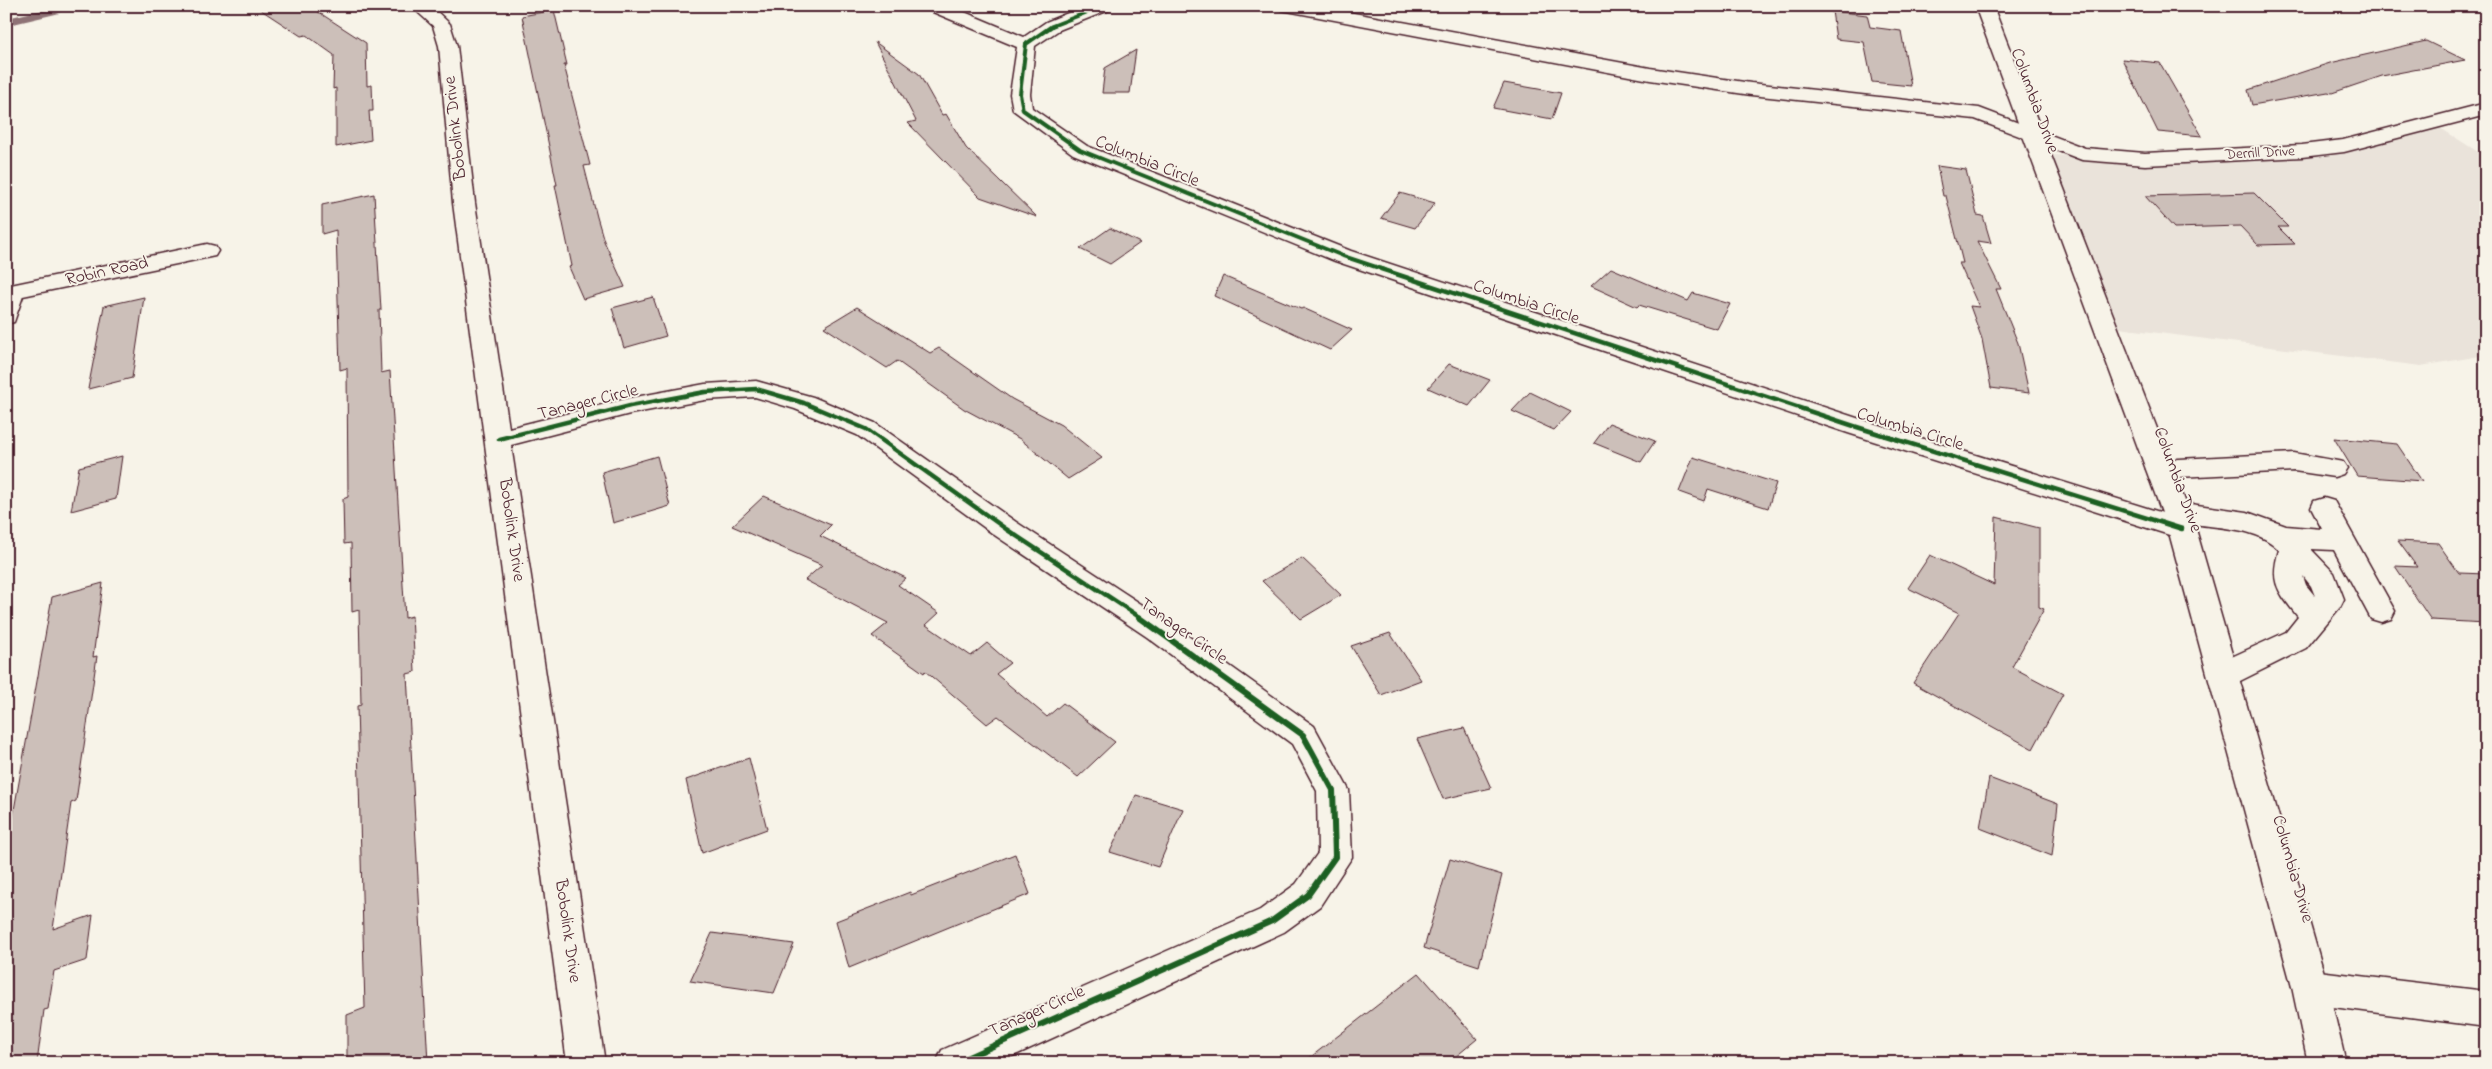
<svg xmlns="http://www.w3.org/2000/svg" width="2492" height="1069" font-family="'Indie Flower',sans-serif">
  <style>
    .built { fill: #eae3da }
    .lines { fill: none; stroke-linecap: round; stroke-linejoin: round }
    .stream { stroke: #8e7275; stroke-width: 7 }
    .building { fill: #ccbfb9; stroke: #4a1f2b }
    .minor-casing { stroke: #4a1f2b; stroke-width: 3 }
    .major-casing { stroke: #4a1f2b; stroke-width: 3 }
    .minor { fill: #f7f3e8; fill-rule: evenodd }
    .major { fill: #f7f3e8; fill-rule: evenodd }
    .cycleway-far2-casing { stroke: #f7f3e8; stroke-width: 6 }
    .cycleway-far1-casing { stroke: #f7f3e8; stroke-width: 8 }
    .cycleway-casing { stroke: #f7f3e8; stroke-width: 9 }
    .cycleway-far2 { stroke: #1b5e20; stroke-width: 4 }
    .cycleway-far1 { stroke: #1b5e20; stroke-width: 4.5 }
    .cycleway { stroke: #1b5e20; stroke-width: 6 }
    .labels { text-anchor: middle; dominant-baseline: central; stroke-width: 4; stroke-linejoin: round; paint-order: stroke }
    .far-street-label { font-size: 15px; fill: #4a1f2b; stroke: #f7f3e8 }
    .street-label { font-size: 18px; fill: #4a1f2b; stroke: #f7f3e8 }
  </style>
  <rect width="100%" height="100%" fill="#f7f3e8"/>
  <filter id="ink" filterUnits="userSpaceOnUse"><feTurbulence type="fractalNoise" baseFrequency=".02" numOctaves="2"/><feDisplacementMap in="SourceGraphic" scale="10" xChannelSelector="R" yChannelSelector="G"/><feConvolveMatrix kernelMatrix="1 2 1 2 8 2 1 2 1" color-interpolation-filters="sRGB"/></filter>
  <g filter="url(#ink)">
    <polygon class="built" points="2434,124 2486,157 2486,355 2421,366 2095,325 2043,155 2254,159"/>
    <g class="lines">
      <polyline class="stream" points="6,22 57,10 62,6"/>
    </g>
    <g class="building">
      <polygon points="255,6 309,6 366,43 367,86 372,85 373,111 369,111 371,140 336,147 336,88 333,89 334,55 306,35 301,36"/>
      <polygon points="554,10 567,65 564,65 590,165 584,166 597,217 604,241 625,287 583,299 569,267 572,266 555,185 557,185 522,16"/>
      <polygon points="1832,11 1867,15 1870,27 1901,31 1911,86 1872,82 1864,42 1836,39"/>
      <polygon points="2426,41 2465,60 2382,76 2332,93 2328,92 2252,105 2248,90 2330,63"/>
      <polygon points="875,42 919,74 942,115 946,114 966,148 1037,217 980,197 908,123 916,121"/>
      <polygon points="1136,50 1130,93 1102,93 1105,68"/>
      <polygon points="2122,59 2160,63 2202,136 2158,132"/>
      <polygon points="1504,83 1561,93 1552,119 1493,108"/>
      <polygon points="1937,166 1966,170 1977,215 1983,216 1991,243 1977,241 2001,289 1996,289 2018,343 2029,393 1991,388 1982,339 1970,306 1979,307 1959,263 1963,263 1946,196 1943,196"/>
      <polygon points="1400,193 1435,203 1415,228 1381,218"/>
      <polygon points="2254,193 2288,227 2278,227 2295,244 2258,245 2240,226 2174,228 2145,196"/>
      <polygon points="374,194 381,310 379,310 381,373 390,371 405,618 412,616 415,672 407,674 428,1063 347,1063 347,1015 365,1008 357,706 361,705 359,610 352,612 351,543 344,544 343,499 348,497 347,368 340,370 336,230 322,234 322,205"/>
      <polygon points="1110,228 1140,243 1110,264 1080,249"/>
      <polygon points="1611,268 1688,301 1693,293 1730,304 1717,329 1639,305 1637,307 1591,286"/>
      <polygon points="1223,276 1301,309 1303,308 1352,330 1330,350 1214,296"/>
      <polygon points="144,297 132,378 88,389 104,306"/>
      <polygon points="653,297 666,336 624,348 612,308"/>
      <polygon points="857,307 930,353 939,348 1012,399 1061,425 1102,458 1068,479 1020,439 964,409 897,361 887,368 824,327"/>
      <polygon points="1449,364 1490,380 1469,406 1428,388"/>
      <polygon points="1530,392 1571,412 1554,430 1512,411"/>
      <polygon points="1609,423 1655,441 1641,462 1594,443"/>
      <polygon points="2334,438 2397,444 2422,481 2357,476"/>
      <polygon points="122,456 116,499 71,511 79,467"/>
      <polygon points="657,456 670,506 613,523 602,472"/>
      <polygon points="1693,457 1776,483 1768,508 1708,489 1704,501 1679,492"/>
      <polygon points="764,496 831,525 820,536 906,578 898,585 939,613 926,625 971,656 987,643 1010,663 996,674 1047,717 1063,703 1115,742 1078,777 998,716 987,724 925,671 924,673 872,636 888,623 805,580 822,565 732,526"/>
      <polygon points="1996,517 2039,528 2039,607 2044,609 2012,667 2063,694 2033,749 1913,683 1959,613 1908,588 1930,555 1994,585"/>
      <polygon points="2398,541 2438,543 2459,573 2486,574 2486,623 2431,620 2395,566 2417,567"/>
      <polygon points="1302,558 1341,595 1301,619 1262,581"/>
      <polygon points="103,583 93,657 97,656 76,801 71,803 53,929 93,915 87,960 54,971 48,1009 44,1010 37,1063 6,1063 6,855 52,597"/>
      <polygon points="1390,633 1421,680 1381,695 1351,646"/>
      <polygon points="1464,728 1491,788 1443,799 1417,739"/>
      <polygon points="749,758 767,829 702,853 686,780"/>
      <polygon points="1989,778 2058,804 2052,856 1980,828"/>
      <polygon points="1136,795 1183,809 1158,867 1110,852"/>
      <polygon points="1015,854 1030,894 849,968 836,921 910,892 911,895"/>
      <polygon points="1450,859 1502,875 1479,966 1424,948"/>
      <polygon points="712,933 794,944 774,993 690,981"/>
      <polygon points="1419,973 1477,1039 1448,1063 1303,1063"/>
    </g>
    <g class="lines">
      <g class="minor-casing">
        <g id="minor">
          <polygon points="411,6 431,6 450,24 457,46 475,203 509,428 630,398 705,384 756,381 813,397 875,423 1016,522 1167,621 1314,726 1349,790 1352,857 1320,906 1284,932 998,1063 936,1063 942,1050 1260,910 1296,884 1318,853 1317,791 1292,744 1147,637 996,536 857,435 795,409 755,397 705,400 630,414 511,445 605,1063 567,1063 453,203 439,46 433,26"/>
          <path d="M925,6H950L1024,37L1046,22L1085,6H1112L1109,10L1059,30L1035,46L1030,94L1032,108L1087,146L1351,251L1866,421L2163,513L2166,505L2176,502L2247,512L2286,526L2322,529L2311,508L2314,501L2324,498L2334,501L2395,611L2391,619L2381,622L2371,619L2334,550L2311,549L2334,573L2344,599L2340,607L2306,648L2234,684L2223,687L2212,684L2208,675L2212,666L2286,632L2298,617C2278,591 2269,583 2279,550C2260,528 2220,528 2193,524L2196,529L2192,536L2182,539L1848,433L1335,261L1073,154L1013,110L1010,94L1017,47L928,10ZM2303,576L2311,586L2315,596L2306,585Z"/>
          <polygon points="1278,6 1316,6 1650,68 1751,83 1979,108 2085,148 2145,153 2302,145 2343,140 2486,103 2486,115 2344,152 2302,157 2145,165 2082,160 1975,119 1751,95 1650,80 1287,11 1281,10"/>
          <polygon points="207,244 215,246 218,251 215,256 23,296 14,322 6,324 6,286"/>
          <polygon points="2294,453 2343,462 2347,468 2343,474 2334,477 2294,471 2159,478 2150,475 2146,469 2150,463 2159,460"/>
          <polygon points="2310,970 2486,991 2486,1027 2310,1004 2297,999 2292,987 2297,975"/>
        </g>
      </g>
      <g class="major-casing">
        <polygon id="major" points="1975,6 1993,6 2196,529 2328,987 2346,1063 2308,1063 2292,987 2168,529"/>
      </g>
      <use href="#minor" class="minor"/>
      <use href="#major" class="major"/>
      <g class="cycleway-far2-casing">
        <polyline id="cycleway-far2" points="1103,6 1052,26 1026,44 1020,94 1023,110 1080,150 1343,256 1385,270"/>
      </g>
      <g class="cycleway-far1-casing">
        <g id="cycleway-far1">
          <polyline points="1381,269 1857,427 2182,529"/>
          <polyline points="499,439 630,406 705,392 756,389 804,403 866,429 1006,529 1141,618"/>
        </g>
      </g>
      <g class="cycleway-casing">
        <polyline id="cycleway" points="955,1063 1272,921 1308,895 1335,857 1333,790 1303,735 1139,617"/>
      </g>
      <use href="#cycleway-far2" class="cycleway-far2"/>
      <use href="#cycleway-far1" class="cycleway-far1"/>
      <use href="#cycleway" class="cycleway"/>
    </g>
  </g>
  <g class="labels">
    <g class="far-street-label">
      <text transform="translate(2260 153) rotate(-3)">Derrill Drive</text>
    </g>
    <g class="street-label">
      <text transform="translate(2034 101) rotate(70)">Columbia Drive</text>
      <text transform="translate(456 128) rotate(-96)">Bobolink Drive</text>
      <text transform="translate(1147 162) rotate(22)">Columbia Circle</text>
      <text transform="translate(107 272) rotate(-12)">Robin Road</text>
      <text transform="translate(1526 303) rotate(18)">Columbia Circle</text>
      <text transform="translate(588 403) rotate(-14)">Tanager Circle</text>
      <text transform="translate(1910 430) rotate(17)">Columbia Circle</text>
      <text transform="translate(2177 480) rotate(70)">Columbia Drive</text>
      <text transform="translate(511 530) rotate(82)">Bobolink Drive</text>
      <text transform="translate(1183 632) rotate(35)">Tanager Circle</text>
      <text transform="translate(2292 869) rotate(74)">Columbia Drive</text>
      <text transform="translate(567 931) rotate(82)">Bobolink Drive</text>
      <text transform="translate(1037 1012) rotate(-24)">Tanager Circle</text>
    </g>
  </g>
  <rect width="2492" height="1069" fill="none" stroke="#f7f3e8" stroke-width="25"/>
  <rect x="12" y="12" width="2467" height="1044" fill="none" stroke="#4a1f2b" stroke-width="2" filter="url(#ink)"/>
</svg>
